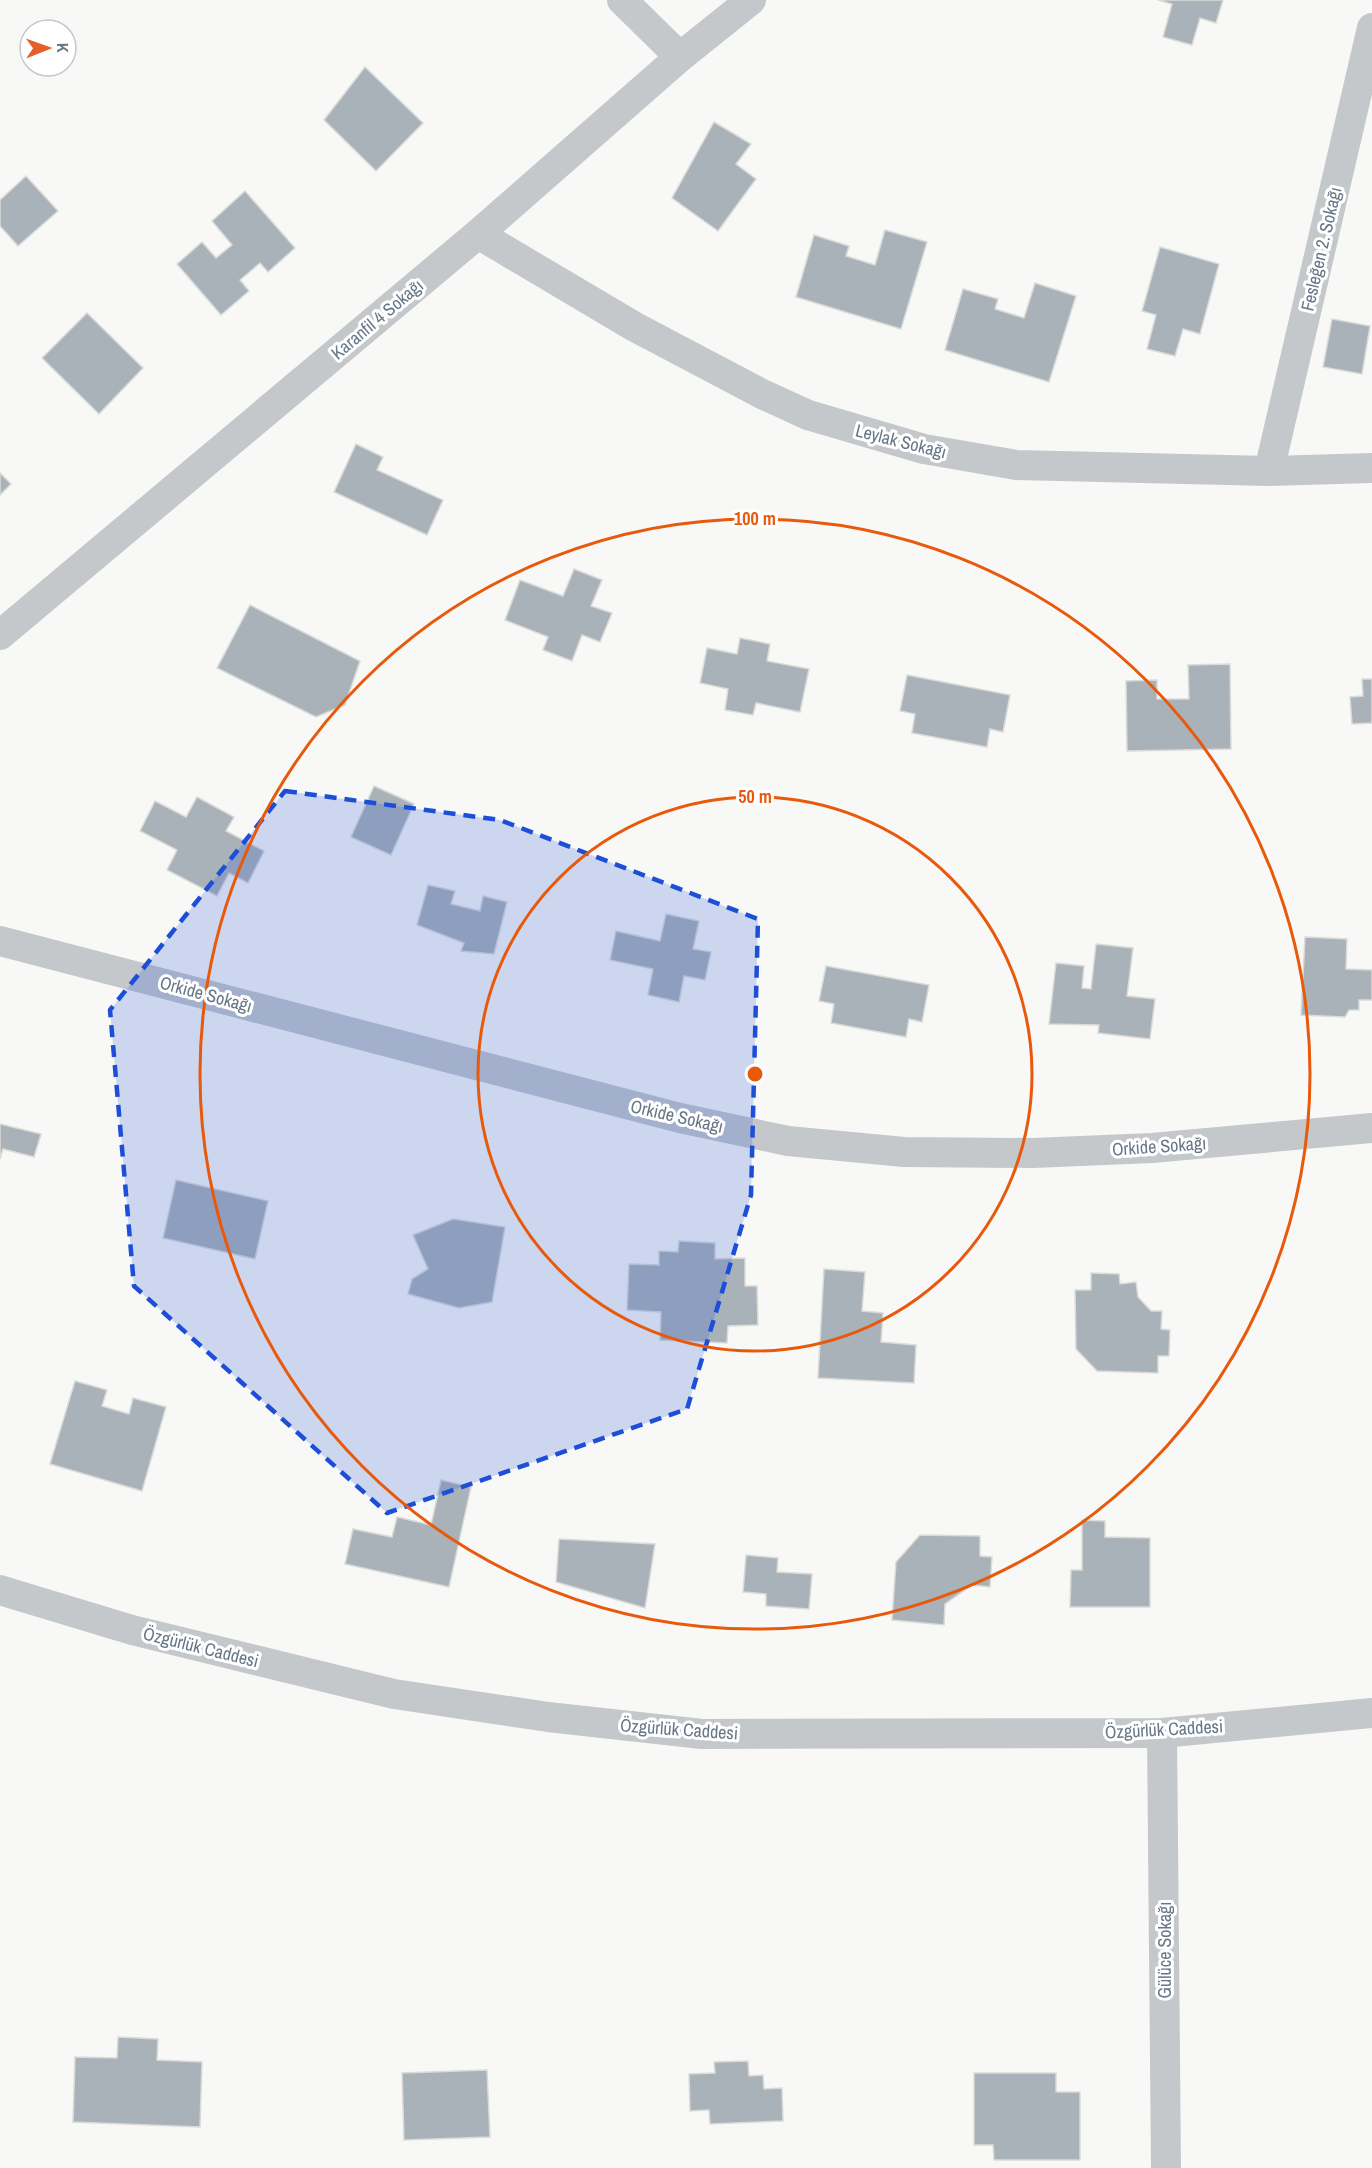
<svg xmlns="http://www.w3.org/2000/svg" width="1372" height="2168" font-family="'Archivo Narrow',sans-serif">
  <style>
    .building { fill: #aab2b9; stroke: #dadad8; stroke-width: 1.5 }
    .lines { fill: none; stroke-linecap: round; stroke-linejoin: round }
    .street { stroke: #c4c8cb; stroke-width: 30 }
    .marked { fill: #1d4ed8; fill-opacity: 0.2; stroke: #1d4ed8; stroke-width: 4.5; stroke-dasharray: 12 8; stroke-linejoin: round }
    .ring { fill: none; stroke: #e8590c; stroke-width: 3 }
    .labels { text-anchor: middle; dominant-baseline: central; stroke-width: 6; stroke-linejoin: round; paint-order: stroke }
    .street-label { font-size: 18px; fill: #677787; stroke: #fff }
    .centre { fill: #e8590c; stroke: #fff; stroke-width: 3 }
    .ring-label { font-size: 18px; text-anchor: middle; font-weight: bold; fill: #e8590c; stroke: #fff; stroke-width: 6; stroke-linejoin: round; paint-order: stroke }
  </style>
  <rect width="100%" height="100%" fill="#f8f8f6"/>
  <g class="building">
    <polygon points="1158,0 1223,0 1216,23 1200,18 1192,45 1163,37 1172,4"/>
    <polygon points="365,67 423,123 376,171 324,120"/>
    <polygon points="714,122 751,144 736,164 756,179 718,231 672,198"/>
    <polygon points="26,176 58,211 18,246 0,226 0,200"/>
    <polygon points="245,191 295,248 268,272 260,263 240,280 249,291 221,315 177,264 202,242 216,258 232,245 212,221"/>
    <polygon points="885,230 927,242 901,329 796,297 814,235 849,246 846,256 875,265"/>
    <polygon points="1160,247 1219,264 1200,334 1183,329 1175,356 1147,349 1156,315 1142,311"/>
    <polygon points="1035,283 1076,296 1049,382 945,350 963,289 998,299 995,309 1024,318"/>
    <polygon points="87,313 143,368 99,414 42,358"/>
    <polygon points="1332,319 1370,326 1362,374 1323,367"/>
    <polygon points="356,444 383,457 377,470 443,500 427,535 334,492"/>
    <polygon points="0,473 11,484 0,495"/>
    <polygon points="574,569 602,580 591,606 612,613 600,642 582,635 572,661 543,650 548,637 505,620 520,580 563,596"/>
    <polygon points="250,605 360,661 345,705 316,717 217,668"/>
    <polygon points="740,638 770,644 767,661 809,669 800,712 756,703 753,715 725,710 728,689 700,683 707,648 737,654"/>
    <polygon points="1230,664 1231,749 1127,751 1126,681 1157,680 1157,699 1189,699 1188,665"/>
    <polygon points="907,675 1010,695 1003,732 990,729 987,747 912,733 915,714 900,711"/>
    <polygon points="1362,679 1372,679 1372,723 1352,724 1350,697 1363,696"/>
    <polygon points="374,786 414,804 391,855 351,837"/>
    <polygon points="197,797 234,817 226,831 264,851 248,883 229,873 217,896 167,870 177,850 140,831 155,801 186,817"/>
    <polygon points="428,885 455,891 451,904 480,911 483,896 507,902 494,954 461,951 464,943 417,925"/>
    <polygon points="666,914 699,921 693,949 711,952 705,980 684,976 679,1002 648,995 653,969 610,960 616,931 660,941"/>
    <polygon points="1305,937 1347,939 1346,969 1372,970 1372,1000 1359,1000 1359,1010 1349,1010 1345,1017 1301,1015"/>
    <polygon points="1096,944 1133,948 1127,996 1155,999 1150,1039 1098,1033 1099,1025 1049,1024 1056,963 1084,966 1082,988 1091,989"/>
    <polygon points="826,966 929,985 922,1022 909,1019 906,1037 831,1023 834,1004 819,1001"/>
    <polygon points="0,1124 41,1134 34,1157 3,1149 0,1159"/>
    <polygon points="176,1180 268,1201 255,1259 163,1238"/>
    <polygon points="453,1219 505,1227 492,1302 459,1308 408,1294 412,1279 428,1269 413,1235"/>
    <polygon points="679,1241 715,1243 715,1259 745,1258 745,1286 757,1286 758,1325 728,1326 727,1343 660,1340 661,1312 627,1310 629,1264 659,1265 659,1251 678,1252"/>
    <polygon points="824,1269 865,1272 862,1311 883,1313 881,1342 916,1345 914,1383 818,1378"/>
    <polygon points="1091,1273 1119,1274 1120,1284 1136,1282 1138,1297 1151,1311 1162,1311 1161,1329 1170,1330 1169,1356 1158,1356 1158,1373 1097,1371 1076,1349 1075,1290 1091,1290"/>
    <polygon points="75,1381 107,1390 102,1406 129,1414 133,1398 166,1407 142,1491 50,1464"/>
    <polygon points="441,1480 471,1487 449,1587 345,1564 353,1529 392,1537 397,1517 431,1525"/>
    <polygon points="1082,1520 1105,1521 1105,1537 1150,1538 1150,1607 1070,1607 1071,1570 1082,1570"/>
    <polygon points="920,1535 980,1536 980,1556 992,1557 990,1587 972,1585 945,1604 944,1625 892,1620 896,1562"/>
    <polygon points="559,1539 655,1544 645,1608 556,1582"/>
    <polygon points="746,1555 778,1558 777,1572 812,1574 809,1609 766,1606 766,1594 743,1592"/>
    <polygon points="118,2037 158,2039 157,2060 202,2062 200,2127 73,2122 75,2057 117,2058"/>
    <polygon points="748,2061 749,2076 763,2075 764,2089 782,2088 783,2121 710,2124 709,2110 690,2111 689,2074 715,2073 714,2062"/>
    <polygon points="487,2070 490,2137 404,2140 402,2073"/>
    <polygon points="974,2073 1056,2073 1056,2092 1080,2092 1080,2160 994,2160 993,2145 974,2145"/>
  </g>
  <g class="lines">
    <g class="street">
      <polyline points="622,0 680,57"/>
      <polyline points="478,234 635,327 762,394 808,415 924,449 1016,465 1269,471 1372,468"/>
      <polyline points="1269,471 1372,28"/>
      <polyline points="0,635 478,234 680,57 751,0"/>
      <polyline points="0,941 680,1118 788,1141 904,1152 1033,1153 1152,1148 1372,1128"/>
      <polyline points="0,1590 132,1630 394,1694 548,1717 702,1734 1162,1733 1372,1713"/>
      <polyline points="1162,1733 1166,2168"/>
    </g>
  </g>
  <path class="marked" d="M285,791L500,820L758,919L751,1195L687,1409L387,1513L134,1286L110,1010Z"/>
  <g class="ring">
    <circle cx="755" cy="1074" r="277"/>
    <circle cx="755" cy="1074" r="555"/>
  </g>
  <g class="labels">
    <g class="street-label">
      <text transform="translate(1321 249) rotate(-77)">Fesleğen 2. Sokağı</text>
      <text transform="translate(377 319) rotate(-40)">Karanfil 4 Sokağı</text>
      <text transform="translate(901 441) rotate(14)">Leylak Sokağı</text>
      <text transform="translate(206 994) rotate(15)">Orkide Sokağı</text>
      <text transform="translate(677 1116) rotate(13)">Orkide Sokağı</text>
      <text transform="translate(1159 1146) rotate(-4)">Orkide Sokağı</text>
      <text transform="translate(201 1647) rotate(14)">Özgürlük Caddesi</text>
      <text transform="translate(679 1729) rotate(4)">Özgürlük Caddesi</text>
      <text transform="translate(1164 1729) rotate(-3)">Özgürlük Caddesi</text>
      <text transform="translate(1164 1950) rotate(-90)">Gülüce Sokağı</text>
    </g>
  </g>
  <circle cx="755" cy="1074" r="9" class="centre"/>
  <g class="ring-label">
    <text x="755" y="525">100 m</text>
    <text x="755" y="803">50 m</text>
  </g>
  <g transform="translate(48 48) rotate(89)"><circle r="28" fill="#ffffff" stroke="#c2c9cf" stroke-width="1.5"/>
  <path d="M0-4.5L10 22L0 15L-10 22Z" fill="#e45f2a"/>
  <text y="-9" font-size="16" font-weight="bold" text-anchor="middle" fill="#677787">K</text>
  </g>
</svg>
